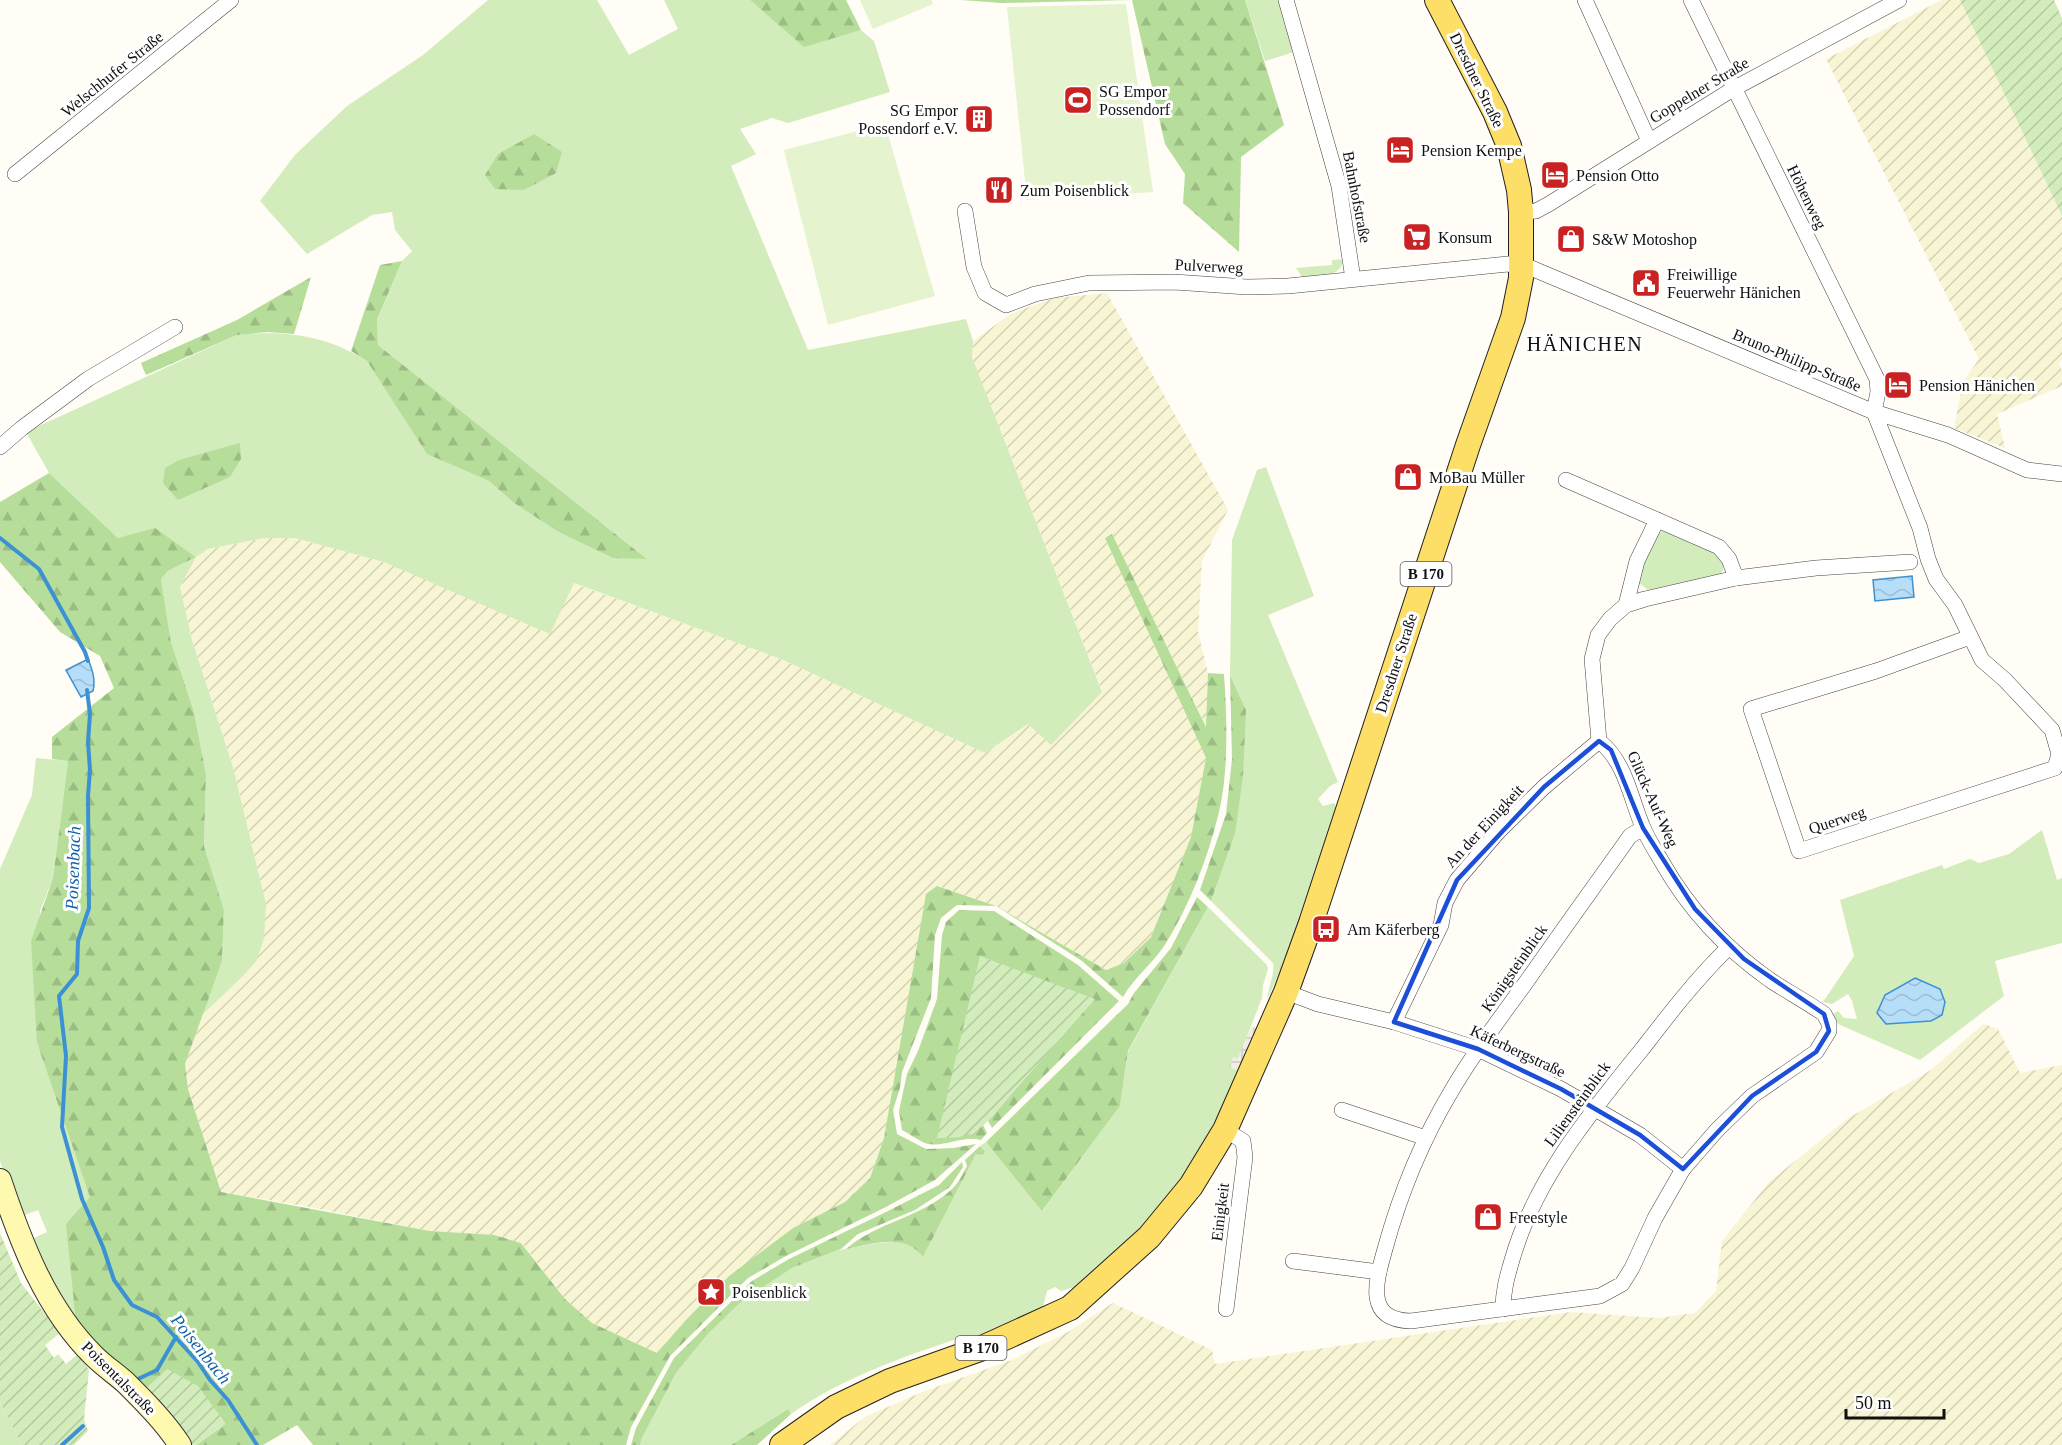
<svg xmlns="http://www.w3.org/2000/svg" width="2062" height="1445" font-family="'Times New Roman',serif">
  <style>
    .farmland { fill: url(#farmland-furrows) }
    .grass { fill: #d3ecbb }
    .forest { fill: url(#forest-firs) }
    .garden { fill: url(#garden-furrows) }
    .pitch { fill: #e5f3ce }
    .plaza { fill: url(#plaza-grid) }
    .water { fill: url(#water-waves); stroke: #3b91d3; stroke-width: 1.5 }
    .lines { fill: none; stroke-linecap: round; stroke-linejoin: round }
    .stream { stroke: #3b91d3; stroke-width: 4 }
    .minor-casing { stroke: #444; stroke-width: 16 }
    .secondary-casing { stroke: #333; stroke-width: 24 }
    .primary-casing { stroke: #222; stroke-width: 26 }
    .minor { stroke: #fff; stroke-width: 15 }
    .secondary { stroke: #fff9b0; stroke-width: 22 }
    .primary { stroke: #fdde67; stroke-width: 24 }
    .marked { fill: none; stroke: #1d4ed8; stroke-width: 4.5; stroke-linejoin: round }
    .labels { text-anchor: middle; dominant-baseline: central; stroke-width: 6; stroke-linejoin: round; paint-order: stroke }
    .shield { fill: #fff; stroke: #585858; stroke-width: 1.5 }
    .shield-label { font-size: 15px; font-weight: bold; fill: #111 }
    .street-label { font-size: 16px; fill: #111; stroke: #fff }
    .poi-label { font-size: 16px; fill: #111; stroke: #fff; text-anchor: start }
    .water-label { font-size: 18px; font-style: italic; fill: #1362a9; stroke: #fff }
    .quarter-label { font-size: 20px; letter-spacing: 1.5px; fill: #111; stroke: #fff }
  </style>
  <defs>
    <pattern id="farmland-furrows" width="10" height="10" patternUnits="userSpaceOnUse" patternTransform="scale(1.5)"><rect width="10" height="10" fill="#f7f5d3"/><path d="M-1 1l2-2M0 10L10 0M9 11l2-2" fill="none" stroke="#d3d1b4"/></pattern>
    <pattern id="forest-firs" width="22" height="20" patternUnits="userSpaceOnUse" patternTransform="scale(1.5)"><rect width="22" height="20" fill="#b6de9a"/><path d="M5 1l3.5 6h-7zM16 11l3.5 6h-7z" fill="#9bbd84"/></pattern>
    <pattern id="garden-furrows" width="10" height="10" patternUnits="userSpaceOnUse" patternTransform="scale(1.5)"><rect width="10" height="10" fill="#d3ecbb"/><path d="M-1 1l2-2M0 10L10 0M9 11l2-2" fill="none" stroke="#b4c9a0"/></pattern>
    <pattern id="plaza-grid" width="8" height="8" patternUnits="userSpaceOnUse" patternTransform="scale(1.5)"><rect width="8" height="8" fill="#f1eee1"/><path d="M0 4h8M4 0v8" fill="none" stroke="#cecbc0"/></pattern>
    <pattern id="water-waves" width="16" height="10" patternUnits="userSpaceOnUse" patternTransform="scale(1.5)"><rect width="16" height="10" fill="#b7def9"/><path d="M0 5q4-4 8 0t8 0" fill="none" stroke="#9cbdd4"/></pattern>
  </defs>
  <rect width="100%" height="100%" fill="#fffdf5"/>
  <g class="farmland">
    <polygon points="1942,0 1960,0 2062,216 2062,360 2059,362 2062,371 2062,386 1997,414 2005,448 1954,428 1963,382 1979,359 1826,59"/>
    <polygon points="1107,293 1228,510 1202,561 1198,632 1208,673 1207,728 1112,535 1105,538 1206,758 1191,837 1151,937 1124,963 1106,970 996,906 938,886 884,1138 870,1178 845,1202 793,1228 685,1321 657,1353 592,1323 565,1299 521,1242 430,1231 304,1206 221,1192 188,1089 185,1064 200,1017 242,977 266,904 233,767 192,640 180,587 196,557 208,549 264,538 295,538 384,562 573,583 781,659 985,753 1028,724 1102,691 972,357 973,341 1012,313 1055,298"/>
    <polygon points="1983,1024 1998,1029 2020,1073 2062,1065 2062,1445 830,1445 865,1417 922,1392 1012,1360 1068,1332 1113,1303 1212,1350 1215,1364 1571,1312 1658,1318 1695,1313 1716,1291 1722,1241 1769,1182 1847,1119 1931,1070"/>
  </g>
  <g class="grass">
    <path d="M488,0H597L629,55L678,29L664,0H750L804,46L861,30L874,41L890,92L788,123L772,118L740,129L756,154L731,166L808,350L966,319L973,341L972,357L1102,692L1051,745L1028,724L985,753L781,659L574,583L550,634L384,562L295,538H264L208,549L196,557L180,587L192,640L233,767L266,904L264,938L257,960L242,977L200,1017L222,961L224,910L204,846L206,774L194,712L171,642L161,579L168,571L196,557L155,529L118,538L49,473L26,432L237,335C283,330 326,335 367,361L428,454L489,481L514,503L557,531L646,558L378,345L377,321L402,261L412,251L395,230L392,212L372,215L307,254L260,201L295,155L347,106L423,55Z"/>
    <polygon points="1245,0 1279,0 1294,52 1265,61"/>
    <path d="M1343,259C1342,278 1317,276 1303,278L1296,268L1332,265V260Z"/>
    <path d="M1266,467L1314,596L1268,615L1338,782L1330,786L1318,799L1323,806L1334,803L1340,812L1285,960L1267,1000C1268,988 1275,974 1273,963L1211,901L1235,834L1246,710L1230,675L1232,540L1257,470Z"/>
    <polygon points="1664,530 1723,557 1723,570 1720,575 1648,590 1638,582 1639,570 1655,535"/>
    <polygon points="36,758 68,761 53,878 40,911 37,1043 91,1197 76,1323 30,1240 47,1232 38,1210 19,1217 0,1161 0,869 32,795"/>
    <polygon points="2042,830 2057,880 2062,878 2062,943 1995,961 2004,996 1920,1060 1838,1024 1833,1014 1838,1011 1844,1018 1857,1019 1852,1001 1848,994 1832,1004 1823,1002 1854,956 1840,900 1942,865 1944,869 1970,859 1979,863 2009,854"/>
    <path d="M1208,907L1267,965L1268,969L1263,985L1262,998L1238,1059L1230,1067L1239,1071L1225,1112L1162,1210L1075,1287L1061,1291L1055,1287L1047,1291L1043,1307L1010,1324L962,1343L960,1338C902,1357 842,1378 791,1414L788,1409L731,1445H640L642,1438L676,1373L708,1334L741,1302L792,1268L839,1250L878,1243L903,1241L916,1247L923,1257L976,1154L985,1151L980,1146L986,1142L1043,1210L1120,1106L1128,1052Z"/>
    <polygon points="0,1402 22,1445 0,1445"/>
  </g>
  <g class="forest">
    <polygon points="750,0 846,0 861,30 804,47"/>
    <polygon points="961,0 1245,0 1284,125 1241,157 1239,252 1183,203 1185,174 1165,144 1132,0 1002,3"/>
    <polygon points="534,134 562,152 556,173 524,190 495,189 485,175 498,154"/>
    <polygon points="402,261 377,320 378,345 647,559 613,558 557,531 514,503 489,481 427,454 367,361 351,351 380,265"/>
    <polygon points="311,277 294,334 268,332 237,335 146,375 141,363 237,320"/>
    <polygon points="240,443 241,459 230,477 178,500 163,483 165,468 179,460"/>
    <path d="M49,473L118,538L155,528L196,557L168,571L161,579L171,642L194,712L206,774L204,846L224,910L222,961L185,1064L188,1089L221,1192L430,1231L494,1235L521,1243L565,1299L592,1323L657,1353L685,1321L729,1276L793,1228L845,1202L870,1178L884,1138L926,894L937,886L996,906L1106,970L1124,963L1151,937L1191,837L1206,758L1105,538L1112,534L1206,727L1208,673L1224,674C1227,718 1229,774 1218,816C1207,860 1190,904 1166,943C1154,963 1134,977 1123,997L1082,961L996,906L957,905L941,918L935,935L931,998L902,1072L900,1088L893,1110L897,1134L926,1149L953,1148L976,1144L935,1180L886,1207L786,1256L748,1278L670,1356L631,1427L626,1445H313L297,1425L263,1445H196L226,1424L144,1390L76,1323L66,1224L90,1197L37,1043L31,941L53,878L68,761L52,759V737L114,688L100,656L60,632L0,562V502Z"/>
    <polygon points="1230,675 1246,710 1243,776 1235,834 1211,901 1200,890 1226,814 1232,759"/>
    <polygon points="1197,897 1208,907 1128,1051 1120,1106 1042,1211 986,1142 1128,1004 1134,993 1171,948"/>
    <path d="M959,910L994,911L1078,965L1119,1001L992,1128L988,1121L1094,999L969,1136L983,1125L987,1133L981,1140C964,1135 946,1147 928,1144C920,1142 910,1134 902,1130L899,1111L907,1074L918,1051L937,999L942,935L946,922Z"/>
    <path d="M980,1146L985,1151L983,1155L976,1154L923,1257C905,1232 873,1244 846,1249C877,1222 921,1218 952,1189C958,1184 963,1173 967,1166L965,1160Z"/>
    <polygon points="962,1162 963,1167 950,1187 915,1210 858,1234 841,1249 792,1268 741,1302 708,1334 676,1373 642,1438 640,1445 631,1445 636,1428 674,1358 752,1281 789,1259 888,1211 939,1185"/>
    <polygon points="788,1409 791,1414 757,1445 731,1445"/>
  </g>
  <g class="garden">
    <polygon points="1960,0 2054,0 2062,18 2062,216"/>
    <path d="M980,956L1095,999L986,1123C966,1138 961,1138 937,1138Z"/>
    <polygon points="0,1233 21,1283 60,1333 45,1345 54,1358 58,1354 66,1364 78,1354 89,1370 84,1419 88,1431 74,1445 22,1445 0,1402"/>
    <polygon points="167,1369 198,1386 226,1424 196,1445 189,1445 144,1390"/>
  </g>
  <g class="pitch">
    <polygon points="860,0 931,0 933,4 873,29"/>
    <polygon points="1126,4 1153,192 1027,200 1007,7"/>
    <polygon points="885,124 935,296 828,325 784,150"/>
  </g>
  <polygon class="plaza" points="1251,1027 1256,1028 1239,1071 1229,1067 1233,1057 1238,1058"/>
  <g class="water">
    <polygon points="1912,576 1914,597 1875,601 1873,580"/>
    <path d="M88,659C92,669 96,680 93,691L81,697L66,670Z"/>
    <polygon points="1915,978 1940,989 1945,1002 1942,1015 1931,1021 1886,1024 1877,1013 1885,995"/>
  </g>
  <g class="lines">
    <g class="stream">
      <polyline points="0,538 39,569 85,652 88,661"/>
      <polyline points="87,690 90,714 88,742 90,770 88,796 89,908 78,941 77,974 59,996 66,1056 62,1127 82,1199 103,1247 114,1280 132,1305 157,1317 198,1362 210,1380 228,1400 257,1445"/>
      <polyline points="138,1379 157,1370 176,1337"/>
      <polyline points="62,1445 83,1426"/>
    </g>
    <g class="minor-casing">
      <g id="minor">
        <polyline points="1286,0 1339,186 1353,279"/>
        <polyline points="1585,0 1649,141"/>
        <polyline points="1691,0 1877,379 1878,392 1874,412 1920,528 1928,559 1936,579 1955,605 1982,660 2005,680 2052,730 2059,754 2055,768 1799,851 1751,709 1876,671 1970,637"/>
        <polyline points="15,174 231,0"/>
        <polyline points="965,211 974,267 985,293 1006,305 1035,294 1089,283 1174,282 1247,287 1288,286 1508,264 1531,268 1874,412 1948,435 2027,470 2062,474"/>
        <polyline points="1521,212 1536,211 1549,204 1733,89 1899,0"/>
        <polyline points="0,447 22,428 88,379 175,327"/>
        <polyline points="1566,480 1719,547 1729,559 1736,578 1816,568 1910,562"/>
        <polyline points="1626,605 1637,561 1657,520"/>
        <path d="M1599,741C1625,761 1630,796 1642,825C1647,838 1655,850 1662,862C1688,908 1726,949 1770,980C1788,992 1807,1002 1824,1014L1829,1023V1031L1816,1052L1752,1096L1717,1130L1683,1169L1655,1218L1632,1268L1622,1284L1600,1296L1411,1321C1364,1320 1376,1281 1385,1249C1400,1194 1422,1140 1452,1090C1474,1052 1501,1017 1527,981C1561,932 1596,884 1630,836L1643,828"/>
        <polyline points="1599,741 1592,659 1598,635 1610,619 1626,605 1645,599 1736,578"/>
        <polyline points="1286,992 1318,1004 1394,1022 1478,1049 1561,1089 1640,1135 1683,1169"/>
        <polyline points="1394,1022 1441,925 1445,903 1457,880 1498,832 1544,787 1599,741"/>
        <polyline points="1342,1110 1426,1138"/>
        <polyline points="1225,1130 1243,1141 1245,1157 1226,1309"/>
        <polyline points="1293,1261 1379,1272"/>
        <path d="M1503,1309C1503,1291 1507,1277 1512,1260C1535,1179 1591,1112 1643,1048C1670,1013 1697,978 1729,947"/>
      </g>
    </g>
    <g class="secondary-casing">
      <path id="secondary" d="M0,1180C21,1243 46,1309 94,1356C104,1366 116,1374 126,1383C145,1402 165,1422 180,1445"/>
    </g>
    <g class="primary-casing">
      <polyline id="primary" points="782,1445 836,1407 890,1381 980,1349 1070,1308 1149,1237 1191,1186 1225,1130 1286,992 1311,923 1468,445 1513,318 1521,278 1521,212 1519,190 1509,146 1495,112 1437,0"/>
    </g>
    <use href="#minor" class="minor"/>
    <use href="#secondary" class="secondary"/>
    <use href="#primary" class="primary"/>
  </g>
  <path class="marked" d="M1599,741L1611,750L1643,828L1695,909L1744,959L1824,1014L1829,1031L1816,1052L1752,1096L1683,1169L1640,1135L1561,1089L1478,1049L1394,1022L1457,880L1544,787Z"/>
  <defs>
    <g id="stadium-square" transform="scale(1.5)"><rect x="-9" y="-9" width="18" height="18" rx="4" fill="#c82223" stroke="#fff"/><path d="M0-5a6.5 5 0 1 0 0 10a6.5 5 0 1 0 0-10ZM-3.5-1.8h7v3.6h-7Z" fill="#fff"/></g>
    <g id="building-square" transform="scale(1.5)"><rect x="-9" y="-9" width="18" height="18" rx="4" fill="#c82223" stroke="#fff"/><path d="M-4-6H4V6H1V3H-1V6H-4ZM-2.5-4.3h1.7v1.8h-1.7ZM.8-4.3h1.7v1.8H.8ZM-2.5-1h1.7V.8h-1.7ZM.8-1h1.7V.8H.8Z" fill="#fff"/></g>
    <g id="hotel-square" transform="scale(1.5)"><rect x="-9" y="-9" width="18" height="18" rx="4" fill="#c82223" stroke="#fff"/><path d="M-6-4.5h1.5V1H6V5H4.5V3h-9V5H-6ZM-4 0a1.8 1.8 0 1 1 3.6 0ZM.5 0V-2.5h3Q6-2.5 6 0Z" fill="#fff"/></g>
    <g id="restaurant-square" transform="scale(1.5)"><rect x="-9" y="-9" width="18" height="18" rx="4" fill="#c82223" stroke="#fff"/><path d="M-5-6h1v4h1v-4h1v4h1v-4h1v5L-1.5 .5V6h-2V.5L-5-1ZM5-6V6H3V1.5H1.5Q1.5-4 5-6Z" fill="#fff"/></g>
    <g id="supermarket-square" transform="scale(1.5)"><rect x="-9" y="-9" width="18" height="18" rx="4" fill="#c82223" stroke="#fff"/><path d="M-6-5.5h2.5l.6 2H6L4.5 2H-2.5L-4.4-4H-6ZM-1.5 3.2a1.3 1.3 0 1 0 .1 0ZM3 3.2a1.3 1.3 0 1 0 .1 0Z" fill="#fff"/></g>
    <g id="shop-square" transform="scale(1.5)"><rect x="-9" y="-9" width="18" height="18" rx="4" fill="#c82223" stroke="#fff"/><path d="M-5-2.5h2.3a2.7 3.5 0 0 1 5.4 0H5L5.5 6h-11ZM-1.5-2.5h3a1.5 2.3 0 0 0-3 0Z" fill="#fff"/></g>
    <g id="civic-square" transform="scale(1.5)"><rect x="-9" y="-9" width="18" height="18" rx="4" fill="#c82223" stroke="#fff"/><path d="M-.6-6.5H3V-4.5H.6V-3L4-1V1h2V6H-6V1h2V-1L-.6-3ZM-1.2 2.5V6h2.4V2.5Z" fill="#fff"/></g>
    <g id="bus-square" transform="scale(1.5)"><rect x="-9" y="-9" width="18" height="18" rx="4" fill="#c82223" stroke="#fff"/><path d="M-5-6H5V4H4V6H2V4H-2V6H-4V4H-5ZM-3.5-4V0h7V-4ZM-3.5 1.2v1.5H-2V1.2ZM2 1.2v1.5H3.5V1.2Z" fill="#fff"/></g>
    <g id="sight-square" transform="scale(1.5)"><rect x="-9" y="-9" width="18" height="18" rx="4" fill="#c82223" stroke="#fff"/><path d="M0-6L1.8-2.2L6-1.7L2.9 1.2L3.7 5.4L0 3.3L-3.7 5.4L-2.9 1.2L-6-1.7L-1.8-2.2Z" fill="#fff"/></g>
  </defs>
  <g fill-rule="evenodd">
    <use href="#stadium-square" x="1078" y="100"/>
    <use href="#building-square" x="979" y="119"/>
    <use href="#hotel-square" x="1400" y="150"/>
    <use href="#hotel-square" x="1555" y="175"/>
    <use href="#restaurant-square" x="999" y="190"/>
    <use href="#supermarket-square" x="1417" y="237"/>
    <use href="#shop-square" x="1571" y="239"/>
    <use href="#civic-square" x="1646" y="283"/>
    <use href="#hotel-square" x="1898" y="385"/>
    <use href="#shop-square" x="1408" y="477"/>
    <use href="#bus-square" x="1326" y="929"/>
    <use href="#shop-square" x="1488" y="1217"/>
    <use href="#sight-square" x="711" y="1292"/>
  </g>
  <g class="labels">
    <g class="shield">
      <rect x="1400.5" y="562" width="51" height="24" rx="4.5"/>
      <rect x="955.5" y="1336" width="51" height="24" rx="4.5"/>
    </g>
    <g class="shield-label">
      <text x="1426" y="574">B 170</text>
      <text x="981" y="1348">B 170</text>
    </g>
    <g class="street-label">
      <text transform="translate(112 74) rotate(-39)">Welschhufer Straße</text>
      <text transform="translate(1477 80) rotate(64)">Dresdner Straße</text>
      <text transform="translate(1699 90) rotate(-31)">Goppelner Straße</text>
      <text transform="translate(1357 197) rotate(79)">Bahnhofstraße</text>
      <text transform="translate(1807 197) rotate(64)">Höhenweg</text>
      <text transform="translate(1209 266) rotate(3)">Pulverweg</text>
      <text transform="translate(1797 360) rotate(23)">Bruno-Philipp-Straße</text>
      <text transform="translate(1396 663) rotate(-72)">Dresdner Straße</text>
      <text transform="translate(1653 799) rotate(66)">Glück-Auf-Weg</text>
      <text transform="translate(1837 820) rotate(-18)">Querweg</text>
      <text transform="translate(1484 826) rotate(-47)">An der Einigkeit</text>
      <text transform="translate(1514 968) rotate(-55)">Königsteinblick</text>
      <text transform="translate(1518 1051) rotate(25)">Käferbergstraße</text>
      <text transform="translate(1577 1104) rotate(-54)">Liliensteinblick</text>
      <text transform="translate(1220 1212) rotate(-83)">Einigkeit</text>
      <text transform="translate(119 1378) rotate(45)">Poisentalstraße</text>
    </g>
    <g class="poi-label">
      <text x="1099" y="91">SG Empor<tspan x="1099" dy="18">Possendorf</tspan></text>
      <text x="958" y="110" text-anchor="end">SG Empor<tspan x="958" dy="18">Possendorf e.V.</tspan></text>
      <text x="1421" y="150">Pension Kempe</text>
      <text x="1576" y="175">Pension Otto</text>
      <text x="1020" y="190">Zum Poisenblick</text>
      <text x="1438" y="237">Konsum</text>
      <text x="1592" y="239">S&amp;W Motoshop</text>
      <text x="1667" y="274">Freiwillige<tspan x="1667" dy="18">Feuerwehr Hänichen</tspan></text>
      <text x="1919" y="385">Pension Hänichen</text>
      <text x="1429" y="477">MoBau Müller</text>
      <text x="1347" y="929">Am Käferberg</text>
      <text x="1509" y="1217">Freestyle</text>
      <text x="732" y="1292">Poisenblick</text>
    </g>
    <g class="water-label">
      <text transform="translate(73 868) rotate(-88)">Poisenbach</text>
      <text transform="translate(201 1349) rotate(51)">Poisenbach</text>
    </g>
    <g class="quarter-label">
      <text x="1585" y="344">HÄNICHEN</text>
    </g>
  </g>
  <path d="M1846 1409v9h98v-9" fill="none" stroke="#111111" stroke-width="3"/>
  <text x="1855" y="1409" font-size="18" fill="#111111" stroke="#ffffff" stroke-width="4.5" paint-order="stroke">50 m</text>
</svg>
